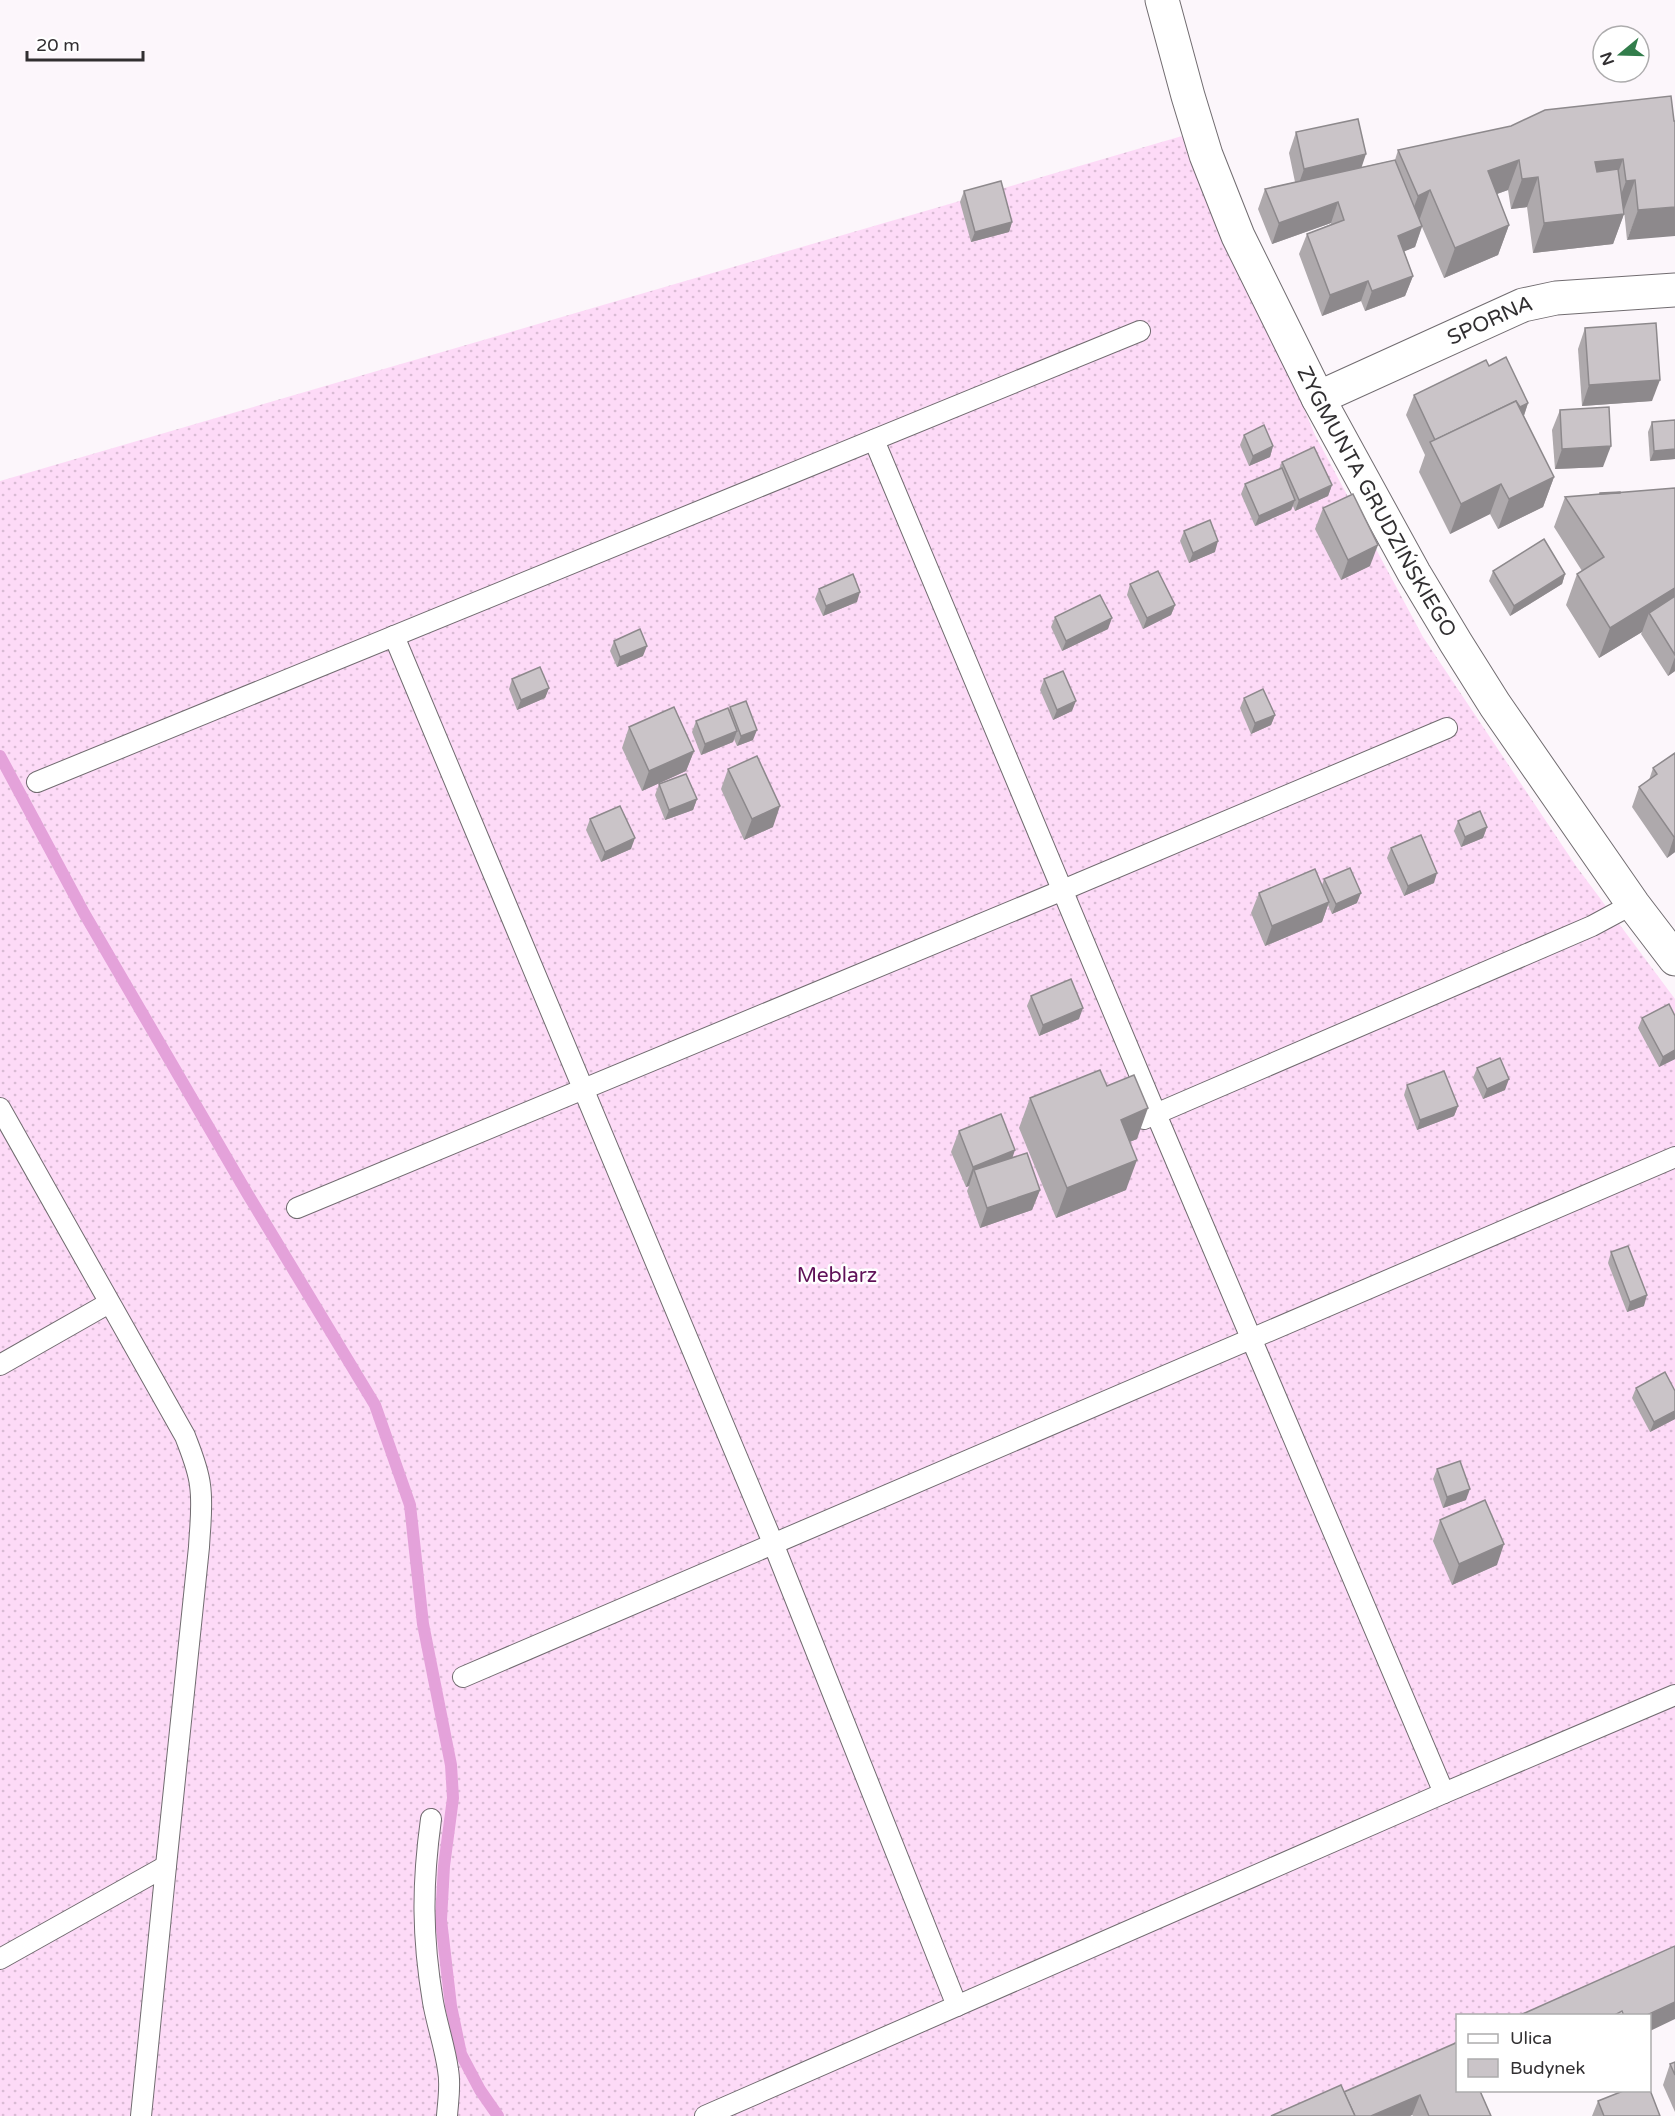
<svg xmlns="http://www.w3.org/2000/svg" width="1675" height="2116" font-family="'Varela Round',sans-serif">
  <style>
    .garden { fill: url(#garden-dots) }
    .lines { fill: none; stroke-linecap: round; stroke-linejoin: round }
    .stream { stroke: #e4a2da; stroke-width: 12 }
    .service-casing { stroke: #716c70; stroke-width: 22 }
    .minor-casing { stroke: #716c70; stroke-width: 35 }
    .tertiary-casing { stroke: #716c70; stroke-width: 35 }
    .service { stroke: #fff; stroke-width: 20 }
    .minor { stroke: #fff; stroke-width: 33 }
    .tertiary { stroke: #fff; stroke-width: 33 }
    .wall { fill: #aea9ac }
    .shaded-wall { fill: #8d898c }
    .building { fill: #cac4c8; stroke: #8d898c; stroke-width: 1.5 }
    .labels { text-anchor: middle; dominant-baseline: central; stroke-width: 5; stroke-linejoin: round; paint-order: stroke }
    .street-label { font-size: 21px; fill: #312f31; stroke: #fff }
    .park-label { font-size: 21px; fill: #5f1158; stroke: #fff }
  </style>
  <defs>
    <pattern id="garden-dots" width="8" height="8" patternUnits="userSpaceOnUse" patternTransform="scale(1.5)"><rect width="8" height="8" fill="#fddaf7"/><path d="M2 2h.1M6 6h.1" fill="none" stroke="#d9bbd4" stroke-width="1.8" stroke-linecap="round"/></pattern>
  </defs>
  <rect width="100%" height="100%" fill="#fcf6fb"/>
  <polygon class="garden" points="1189,134 1315,435 1423,637 1576,866 1675,999 1675,1963 1557,2015 1458,2016 1457,2060 1329,2116 0,2116 0,481"/>
  <g class="lines">
    <polyline class="stream" points="0,756 84,913 247,1193 375,1405 410,1505 423,1624 451,1765 453,1798 444,1866 441,1920 451,2006 461,2054 480,2090 498,2116"/>
    <g class="service-casing">
      <g id="service">
        <polyline points="874,440 1156,1114 1444,1793"/>
        <polyline points="394,636 773,1543 957,2006"/>
        <polyline points="37,782 1140,331"/>
        <path d="M0,1108L185,1436C191,1452 198,1468 200,1485C203,1506 200,1526 199,1547L166,1866"/>
        <polyline points="1144,1119 1592,926 1633,904"/>
        <polyline points="297,1208 1063,890 1447,728"/>
        <polyline points="0,1365 109,1303"/>
        <polyline points="463,1677 1675,1157"/>
        <path d="M431,1819C422,1884 422,1937 433,2002C437,2025 445,2047 448,2070C451,2085 448,2101 447,2116"/>
        <polyline points="0,1959 166,1866 141,2116"/>
        <polyline points="705,2116 1444,1793 1675,1695"/>
      </g>
    </g>
    <g class="minor-casing">
      <g id="minor">
        <path id="s1" d="M1318,398L1523,305L1556,298L1675,290"/>
      </g>
    </g>
    <g class="tertiary-casing">
      <g id="tertiary">
        <path id="s2" d="M1162,0L1188,96L1206,155L1238,236L1318,398L1414,573L1456,643L1495,705L1633,904L1675,959"/>
      </g>
    </g>
    <use href="#service" class="service"/>
    <use href="#minor" class="minor"/>
    <use href="#tertiary" class="tertiary"/>
  </g>
  <g class="wall">
    <polygon points="1674,121 1627,240 1624,210 1623,210 1624,214 1613,244 1533,253 1527,207 1511,209 1508,190 1497,194 1509,225 1498,255 1444,278 1422,227 1415,247 1404,251 1413,276 1405,296 1365,311 1361,301 1322,316 1299,254 1307,234 1331,224 1331,223 1272,244 1258,209 1265,189 1295,182 1289,153 1296,132 1362,167 1395,160 1398,150"/>
    <polygon points="964,191 1012,222 1009,232 971,242 960,202"/>
    <polygon points="1585,328 1652,401 1582,406 1578,349"/>
    <polygon points="1489,366 1528,403 1524,416 1554,477 1543,507 1498,529 1490,514 1450,534 1419,472 1425,455 1406,415 1414,395"/>
    <polygon points="1560,410 1603,467 1555,469 1552,430"/>
    <polygon points="1675,420 1675,459 1650,461 1648,432 1652,422"/>
    <polygon points="1244,435 1273,446 1270,457 1249,466 1240,445"/>
    <polygon points="1282,462 1332,485 1328,496 1295,511 1293,506 1291,510 1255,526 1241,494 1245,484 1279,469"/>
    <polygon points="1675,488 1675,671 1668,676 1641,634 1642,632 1599,658 1566,605 1577,574 1582,571 1554,527 1565,497"/>
    <polygon points="1323,508 1370,566 1341,580 1315,529"/>
    <polygon points="1184,531 1215,552 1189,563 1180,541"/>
    <polygon points="1493,571 1565,574 1562,584 1510,616 1489,581"/>
    <polygon points="1130,584 1175,605 1171,615 1143,629 1127,595"/>
    <polygon points="819,589 857,602 823,616 815,599"/>
    <polygon points="1055,617 1108,629 1062,651 1051,627"/>
    <polygon points="614,641 643,656 617,667 610,651"/>
    <polygon points="512,679 549,688 545,698 517,710 509,689"/>
    <polygon points="1044,679 1072,711 1053,720 1040,690"/>
    <polygon points="1244,698 1275,715 1271,725 1251,734 1240,708"/>
    <polygon points="730,707 753,740 737,746 734,739 733,742 701,755 692,732 696,721 729,710"/>
    <polygon points="629,727 694,751 686,771 642,791 622,748"/>
    <polygon points="1675,753 1675,852 1667,858 1632,807 1639,787 1649,780 1653,768"/>
    <polygon points="728,769 773,827 744,840 721,789"/>
    <polygon points="659,784 697,799 693,810 665,820 655,795"/>
    <polygon points="590,819 631,849 601,862 586,830"/>
    <polygon points="1458,821 1487,827 1483,838 1461,847 1454,831"/>
    <polygon points="1391,848 1434,883 1404,896 1387,858"/>
    <polygon points="1324,879 1357,903 1332,914 1328,905 1322,922 1265,946 1251,913 1259,893 1322,885"/>
    <polygon points="1031,996 1079,1019 1039,1036 1027,1006"/>
    <polygon points="1675,1016 1675,1059 1659,1067 1638,1028 1642,1018"/>
    <polygon points="1477,1068 1505,1090 1483,1099 1473,1078"/>
    <polygon points="1407,1085 1458,1106 1454,1116 1417,1130 1404,1095"/>
    <polygon points="1107,1086 1137,1139 1129,1142 1126,1190 1056,1218 1019,1128 1030,1098"/>
    <polygon points="959,1131 1012,1158 1040,1190 1032,1210 980,1228 967,1191 969,1186 966,1187 951,1152"/>
    <polygon points="1611,1252 1644,1306 1627,1312 1608,1263"/>
    <polygon points="1636,1388 1675,1391 1675,1419 1650,1432 1632,1398"/>
    <polygon points="1437,1469 1466,1500 1443,1508 1433,1479"/>
    <polygon points="1440,1520 1497,1565 1452,1585 1433,1541"/>
    <polygon points="1458,2042 1491,2116 1413,2116 1412,2115 1410,2116 1271,2116 1344,2092"/>
    <polygon points="1675,2062 1675,2112 1663,2085 1670,2064"/>
    <polygon points="1598,2101 1660,2116 1592,2116"/>
  </g>
  <g class="shaded-wall">
    <polygon points="1366,154 1359,175 1297,189 1304,169"/>
    <polygon points="1623,159 1612,190 1585,192 1595,162"/>
    <polygon points="1519,160 1508,190 1477,201 1488,171"/>
    <polygon points="1538,177 1527,207 1511,209 1522,179"/>
    <polygon points="1635,180 1624,210 1615,211 1626,181"/>
    <polygon points="1430,190 1419,221 1407,226 1418,196"/>
    <polygon points="1338,202 1331,223 1272,244 1279,223"/>
    <polygon points="1675,207 1675,236 1627,240 1638,210"/>
    <polygon points="1624,214 1613,244 1533,253 1544,223"/>
    <polygon points="1012,222 1009,232 971,242 975,232"/>
    <polygon points="1509,225 1498,255 1444,278 1455,248"/>
    <polygon points="1422,226 1415,247 1391,257 1398,236"/>
    <polygon points="1413,276 1405,296 1365,311 1372,291"/>
    <polygon points="1368,281 1361,301 1322,316 1330,295"/>
    <polygon points="1660,380 1652,401 1582,406 1589,385"/>
    <polygon points="1528,403 1521,424 1438,446"/>
    <polygon points="1273,446 1270,457 1249,466 1253,456"/>
    <polygon points="1611,446 1603,467 1555,469 1562,449"/>
    <polygon points="1675,449 1675,459 1650,461 1654,451"/>
    <polygon points="1554,477 1543,507 1498,529 1509,499"/>
    <polygon points="1501,484 1490,514 1450,534 1461,504"/>
    <polygon points="1332,485 1328,496 1295,511 1299,500"/>
    <polygon points="1295,500 1291,510 1255,526 1259,516"/>
    <polygon points="1218,541 1215,552 1189,563 1193,553"/>
    <polygon points="1378,545 1370,566 1341,580 1348,560"/>
    <polygon points="1565,574 1562,584 1510,616 1514,606"/>
    <polygon points="1675,588 1675,611 1649,613 1642,632 1599,658 1610,628"/>
    <polygon points="860,592 857,602 823,616 826,606"/>
    <polygon points="1175,605 1171,615 1143,629 1147,618"/>
    <polygon points="1112,618 1108,629 1062,651 1066,641"/>
    <polygon points="647,646 643,656 617,667 620,657"/>
    <polygon points="1675,657 1675,671 1668,676"/>
    <polygon points="549,688 545,698 517,710 521,700"/>
    <polygon points="1076,701 1072,711 1053,720 1057,710"/>
    <polygon points="1275,715 1271,725 1251,734 1255,723"/>
    <polygon points="757,730 753,740 737,746 741,736"/>
    <polygon points="737,731 733,742 701,755 705,744"/>
    <polygon points="694,751 686,771 642,791 649,771"/>
    <polygon points="697,799 693,810 665,820 669,810"/>
    <polygon points="780,806 773,827 744,840 752,819"/>
    <polygon points="1487,827 1483,838 1461,847 1465,837"/>
    <polygon points="1674,837 1675,837 1675,852 1667,858"/>
    <polygon points="635,838 631,849 601,862 605,852"/>
    <polygon points="1437,873 1434,883 1404,896 1408,886"/>
    <polygon points="1361,893 1357,903 1332,914 1336,904"/>
    <polygon points="1329,902 1322,922 1265,946 1272,926"/>
    <polygon points="1083,1008 1079,1019 1039,1036 1043,1025"/>
    <polygon points="1675,1050 1675,1059 1659,1067 1663,1057"/>
    <polygon points="1509,1079 1505,1090 1483,1099 1487,1089"/>
    <polygon points="1458,1106 1454,1116 1417,1130 1420,1120"/>
    <polygon points="1148,1108 1137,1139 1110,1150 1121,1120"/>
    <polygon points="1015,1150 1008,1171 974,1170 969,1186 966,1187 973,1167"/>
    <polygon points="1137,1160 1126,1190 1056,1218 1067,1188"/>
    <polygon points="1040,1190 1032,1210 980,1228 987,1208"/>
    <polygon points="1647,1295 1644,1306 1627,1312 1630,1302"/>
    <polygon points="1675,1411 1675,1419 1650,1432 1654,1422"/>
    <polygon points="1470,1489 1466,1500 1443,1508 1447,1497"/>
    <polygon points="1504,1544 1497,1565 1452,1585 1459,1564"/>
    <polygon points="1675,2002 1675,2019 1650,2031 1650,2016 1645,2016"/>
    <polygon points="1420,2095 1412,2115 1410,2116 1371,2116"/>
  </g>
  <g class="building">
    <polygon points="1671,96 1674,121 1675,121 1675,207 1638,210 1635,180 1626,181 1623,159 1595,162 1597,172 1618,169 1624,214 1544,223 1538,177 1522,179 1519,160 1488,171 1509,225 1455,248 1430,190 1418,196 1398,150 1511,126 1545,110"/>
    <polygon points="1358,119 1366,154 1304,169 1296,132"/>
    <polygon points="1395,160 1422,226 1398,236 1413,276 1372,291 1368,281 1330,295 1307,234 1344,220 1338,202 1279,223 1265,189"/>
    <polygon points="1001,181 1012,222 975,232 964,191"/>
    <polygon points="1656,323 1660,380 1589,385 1585,328"/>
    <polygon points="1506,357 1528,403 1520,407 1516,401 1435,440 1414,395 1486,360 1489,366"/>
    <polygon points="1516,401 1554,477 1509,499 1501,484 1461,504 1430,442"/>
    <polygon points="1609,407 1611,446 1562,449 1560,410"/>
    <polygon points="1675,420 1675,449 1654,451 1652,422"/>
    <polygon points="1264,425 1273,446 1253,456 1244,435"/>
    <polygon points="1314,447 1332,485 1299,500 1282,462"/>
    <polygon points="1282,468 1295,500 1259,516 1245,484"/>
    <polygon points="1675,488 1675,588 1610,628 1577,574 1604,557 1565,497"/>
    <polygon points="1620,492 1620,493 1600,494 1600,493"/>
    <polygon points="1353,494 1378,545 1348,560 1323,508"/>
    <polygon points="1210,520 1218,541 1193,553 1184,531"/>
    <polygon points="1544,539 1565,574 1514,606 1493,571"/>
    <polygon points="1158,571 1175,605 1147,618 1130,584"/>
    <polygon points="853,574 860,592 826,606 819,589"/>
    <polygon points="1100,595 1112,618 1066,641 1055,617"/>
    <polygon points="1675,596 1675,655 1649,613"/>
    <polygon points="640,629 647,646 620,657 614,641"/>
    <polygon points="540,667 549,688 521,700 512,679"/>
    <polygon points="1063,671 1076,701 1057,710 1044,679"/>
    <polygon points="1263,689 1275,715 1255,723 1244,698"/>
    <polygon points="746,701 757,730 741,736 730,707"/>
    <polygon points="674,707 694,751 649,771 629,727"/>
    <polygon points="728,708 737,731 705,744 696,721"/>
    <polygon points="1675,753 1675,837 1674,837 1639,787 1657,774 1653,768"/>
    <polygon points="757,756 780,806 752,819 728,769"/>
    <polygon points="686,774 697,799 669,810 659,784"/>
    <polygon points="620,806 635,838 605,852 590,819"/>
    <polygon points="1480,811 1487,827 1465,837 1458,821"/>
    <polygon points="1421,835 1437,873 1408,886 1391,848"/>
    <polygon points="1350,868 1361,893 1336,904 1324,879"/>
    <polygon points="1315,869 1329,902 1272,926 1259,893"/>
    <polygon points="1071,979 1083,1008 1043,1025 1031,996"/>
    <polygon points="1669,1004 1675,1016 1675,1050 1663,1057 1642,1018"/>
    <polygon points="1500,1058 1509,1079 1487,1089 1477,1068"/>
    <polygon points="1100,1070 1107,1086 1134,1075 1148,1108 1121,1120 1137,1160 1067,1188 1030,1098"/>
    <polygon points="1444,1071 1458,1106 1420,1120 1407,1085"/>
    <polygon points="1001,1114 1015,1150 973,1167 959,1131"/>
    <polygon points="1027,1153 1040,1190 987,1208 974,1170"/>
    <polygon points="1628,1246 1647,1295 1630,1302 1611,1252"/>
    <polygon points="1665,1372 1675,1391 1675,1411 1654,1422 1636,1388"/>
    <polygon points="1460,1461 1470,1489 1447,1497 1437,1469"/>
    <polygon points="1485,1500 1504,1544 1459,1564 1440,1520"/>
    <polygon points="1675,1946 1675,2002 1645,2016 1624,2016 1622,2011 1613,2016 1518,2016"/>
    <polygon points="1458,2042 1458,2091 1480,2091 1491,2116 1429,2116 1420,2095 1371,2116 1355,2116 1344,2092"/>
    <polygon points="1675,2062 1675,2075 1670,2064"/>
    <polygon points="1341,2085 1355,2116 1271,2116"/>
    <polygon points="1650,2090 1660,2116 1604,2116 1598,2101 1623,2091"/>
  </g>
  <g class="labels">
    <g class="street-label">
      <text stroke="none"><textPath href="#s1" startOffset="189">SPORNA</textPath></text>
      <text stroke="none"><textPath href="#s2" startOffset="548">ZYGMUNTA GRUDZIŃSKIEGO</textPath></text>
    </g>
    <g class="park-label">
      <text x="837" y="1275">Meblarz</text>
    </g>
  </g>
  <rect x="1456" y="2014" width="195" height="78" fill="#ffffff" stroke="#adacad" stroke-width="1.5"/>
  <rect x="1468" y="2034" width="30" height="9" fill="#ffffff" stroke="#adacad" stroke-width="1.5"/>
  <text x="1510" y="2044" font-size="18" fill="#312f31">Ulica</text>
  <rect x="1468" y="2059" width="30" height="18" fill="#cac4c8" stroke="#adacad" stroke-width="1.5"/>
  <text x="1510" y="2074" font-size="18" fill="#312f31">Budynek</text>
  <g transform="translate(1621 54) rotate(251)"><circle r="28" fill="#ffffff" stroke="#adacad" stroke-width="1.5"/>
  <path d="M0-4.5L10 22L0 15L-10 22Z" fill="#327d4b"/>
  <text y="-9" font-size="16" font-weight="bold" text-anchor="middle" fill="#312f31">N</text>
  </g>
  <path d="M27 51v9h116v-9" fill="none" stroke="#312f31" stroke-width="3"/>
  <text x="36" y="51" font-size="18" fill="#312f31" stroke="#ffffff" stroke-width="4.5" paint-order="stroke">20 m</text>
</svg>
